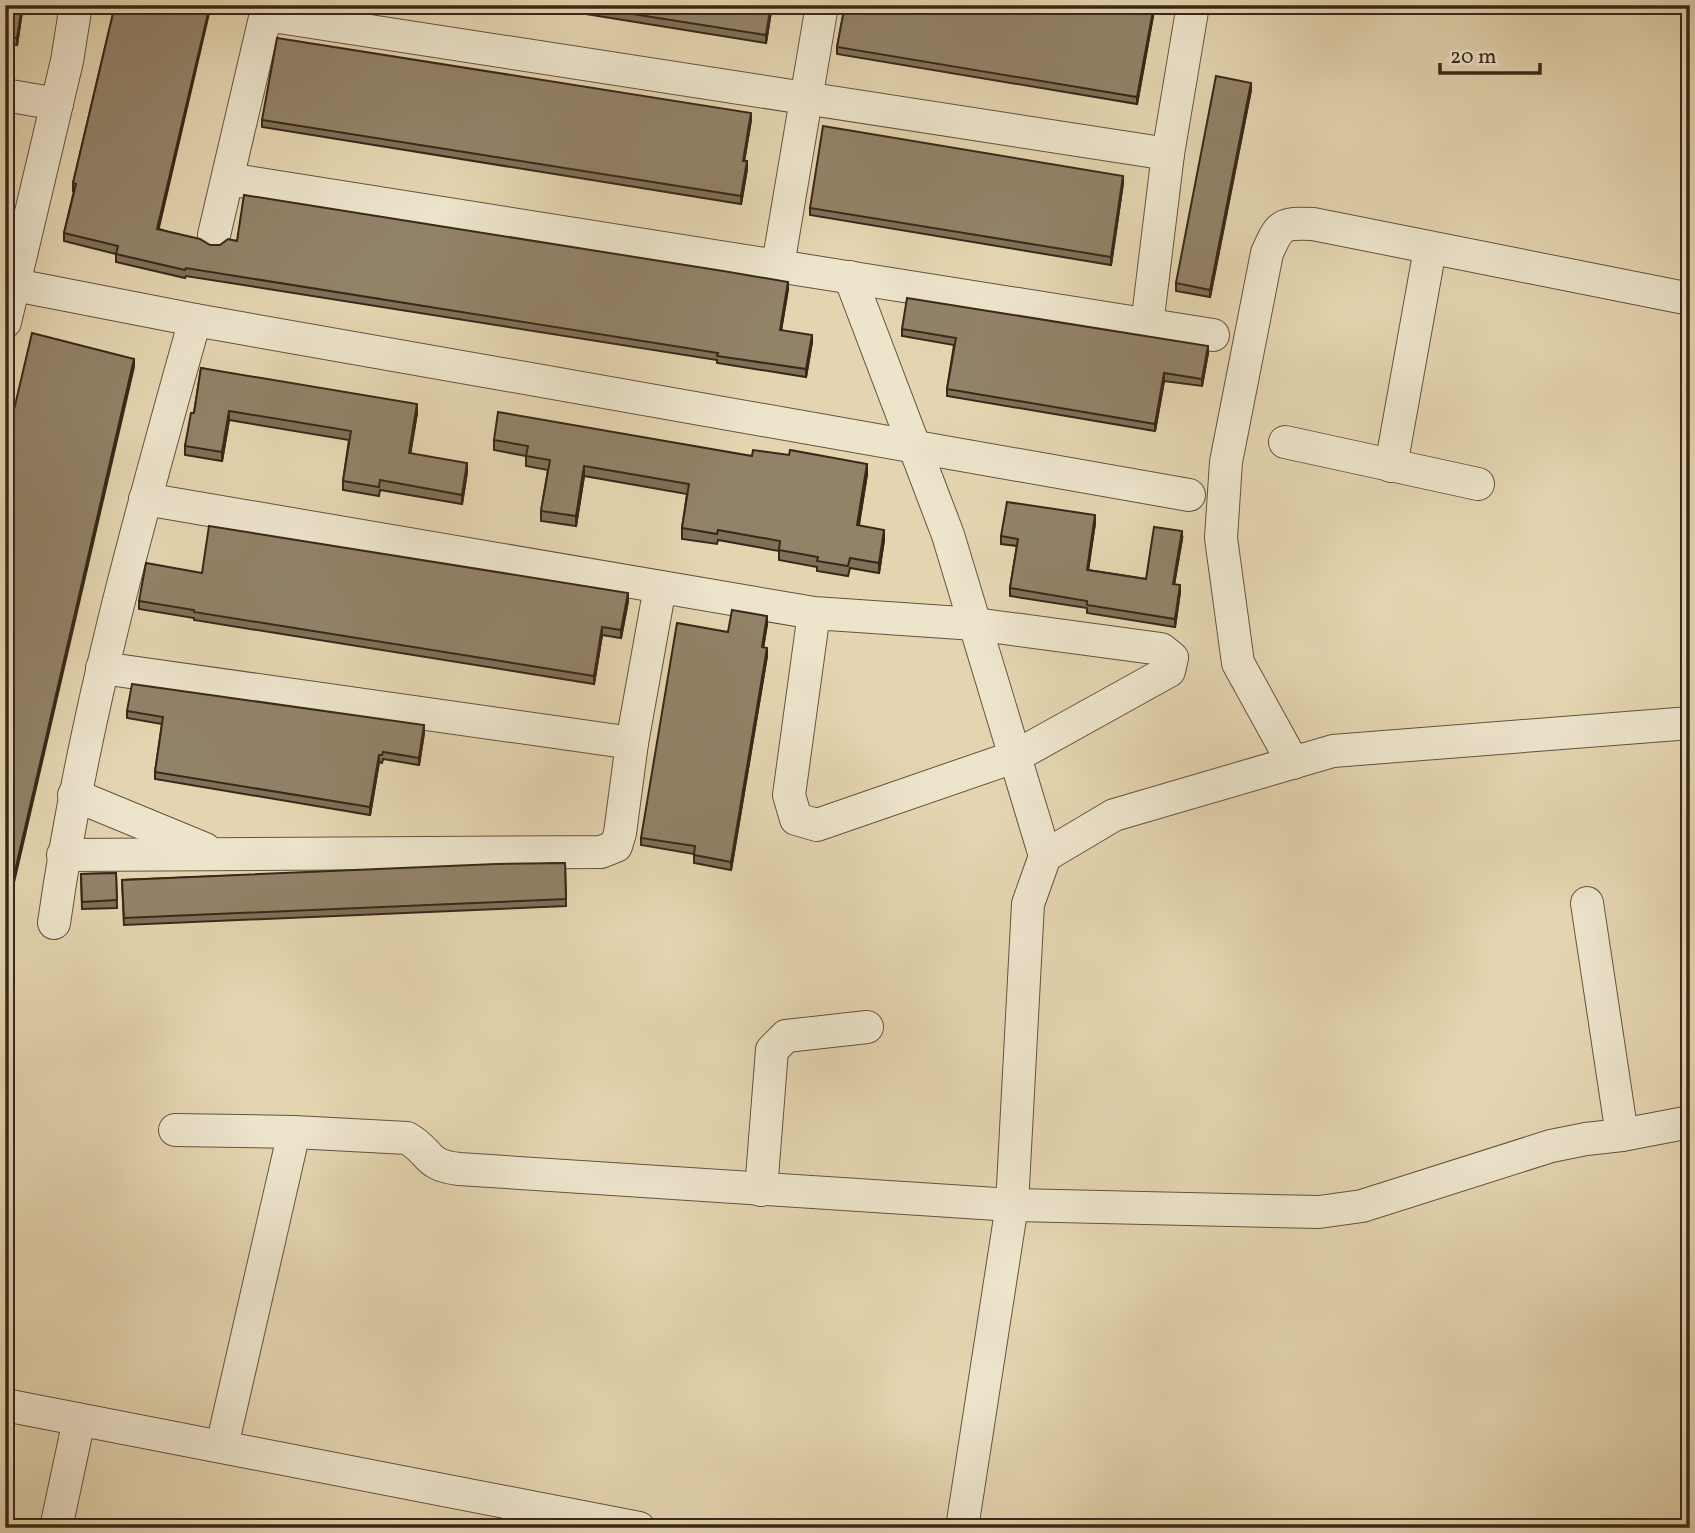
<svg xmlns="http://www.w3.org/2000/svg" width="1695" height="1533" font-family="Vollkorn,serif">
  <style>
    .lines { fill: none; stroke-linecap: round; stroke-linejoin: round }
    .street-casing { stroke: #64533f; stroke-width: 34 }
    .street { stroke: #ede4cc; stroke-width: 32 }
    .wall { fill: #7e7059; stroke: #392819; stroke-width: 2 }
    .shaded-wall { fill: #665b49; stroke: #392819; stroke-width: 2 }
    .building { fill: #928268; stroke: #392819; stroke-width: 2 }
  </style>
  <rect width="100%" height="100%" fill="#e4d5b0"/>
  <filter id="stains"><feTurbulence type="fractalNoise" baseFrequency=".00286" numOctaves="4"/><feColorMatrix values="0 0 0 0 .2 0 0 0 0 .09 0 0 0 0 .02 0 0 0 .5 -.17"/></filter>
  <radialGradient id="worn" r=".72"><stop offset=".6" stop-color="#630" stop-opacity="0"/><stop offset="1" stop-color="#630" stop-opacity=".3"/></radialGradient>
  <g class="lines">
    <g class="street-casing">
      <g id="street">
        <polyline points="266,15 1168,154"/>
        <polyline points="5,95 57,104"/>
        <polyline points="228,179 1213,335"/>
        <polyline points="214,235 268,5"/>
        <polyline points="778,265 822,5"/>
        <polyline points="850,277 948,535 1045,856"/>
        <polyline points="5,283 195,320 1189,495"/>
        <polyline points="5,322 67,61 76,5"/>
        <polyline points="1147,325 1168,154 1193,5"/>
        <polyline points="1285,442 1478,484"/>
        <polyline points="1391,466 1430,249"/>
        <polyline points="145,499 814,613 975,624 1161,649 1172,658 1169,671 1014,757 817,825 796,819 789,795 814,613"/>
        <polyline points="102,668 632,743"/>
        <path d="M1293,763L1238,663L1221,538L1226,462L1267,253C1280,224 1281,223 1313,224L1690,299"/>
        <polyline points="74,795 205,849"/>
        <polyline points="63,855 601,852 616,846 620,833 632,743 660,587"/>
        <polyline points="1587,903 1622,1135"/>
        <path d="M54,923C83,718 139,519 195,320"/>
        <path d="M175,1130L294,1132L407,1138C432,1152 424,1165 459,1169L1012,1205L1319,1212L1362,1206L1551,1146L1586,1139L1622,1135L1690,1122"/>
        <polyline points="761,1190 772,1050 786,1036 867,1027"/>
        <polyline points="5,1405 639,1528"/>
        <polyline points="222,1446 294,1132"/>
        <polyline points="56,1528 79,1420"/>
        <polyline points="962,1528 1012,1205 1028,904 1045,856 1114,815 1333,751 1690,723"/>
      </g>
    </g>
    <use href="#street" class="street"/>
  </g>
  <g class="wall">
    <polygon points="5,5 23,5 17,45 5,43"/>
    <polygon points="115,5 159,229 210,245 220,245 237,241 788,289 781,330 812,342 806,377 717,363 717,360 186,276 185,278 116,262 116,254 64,241 64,233 74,191 73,191 73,183"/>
    <polygon points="530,5 772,5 766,43"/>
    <polygon points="845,5 1155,5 1137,104 837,54 837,47"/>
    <polygon points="1251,90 1210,297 1176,291 1176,283"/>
    <polygon points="262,120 751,120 744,161 747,169 741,204 262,127"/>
    <polygon points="1123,183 1111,265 810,215 810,208"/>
    <polygon points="902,329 1208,353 1202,386 1164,381 1155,431 947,396 947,389 954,345 902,336"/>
    <polygon points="201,368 417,413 410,453 467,472 462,504 380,490 379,496 343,490 343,481 349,440 229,420 222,461 185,455 185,446 194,413"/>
    <polygon points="494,440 752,456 867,474 859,525 884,540 879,573 850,568 848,576 817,571 817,567 779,560 779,551 718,540 717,544 682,539 682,528 687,494 584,476 576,526 541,521 541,511 548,470 526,466 526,456 494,450"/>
    <polygon points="1095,523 1088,570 1146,579 1182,539 1174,584 1180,592 1175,627 1087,613 1087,608 1010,596 1010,588 1017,546 1001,544 1001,536"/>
    <polygon points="202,573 628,601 621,638 602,635 594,684 194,620 194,618 139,609 139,601"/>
    <polygon points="767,624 763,647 767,656 731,870 694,863 694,854 641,845 641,838 728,632"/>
    <polygon points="127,711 424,733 419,765 383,759 382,763 379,762 370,815 155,779 155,772 162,724 127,718"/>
    <polygon points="565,863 566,906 124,925 122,880"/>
    <polygon points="116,873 117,908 82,909 81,874"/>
  </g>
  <g class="shaded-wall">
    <polygon points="22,5 23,5 17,45 17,38"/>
    <polygon points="210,5 211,5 157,236 157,229"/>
    <polygon points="771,5 772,5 766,43 766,35"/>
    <polygon points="1154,5 1155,5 1137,104 1137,97"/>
    <polygon points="1251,83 1251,90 1210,297 1210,290"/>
    <polygon points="751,113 751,120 743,168 743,161"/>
    <polygon points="747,161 747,169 741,204 741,196"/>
    <polygon points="1123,176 1123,183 1111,265 1111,257"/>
    <polygon points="788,282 788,289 780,337 780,330"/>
    <polygon points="812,335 812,342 806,377 806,369"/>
    <polygon points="1208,346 1208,353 1202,386 1202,379"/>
    <polygon points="134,359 134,367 5,921 5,914"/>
    <polygon points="1164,373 1164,381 1155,431 1155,424"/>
    <polygon points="417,404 417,413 409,462 409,453"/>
    <polygon points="229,411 229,420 222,461 222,452"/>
    <polygon points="467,463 467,472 462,504 462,495"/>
    <polygon points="867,464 867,474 857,535 857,525"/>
    <polygon points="584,466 584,476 576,526 576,516"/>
    <polygon points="1095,515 1095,523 1087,577 1087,570"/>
    <polygon points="884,530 884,540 879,573 879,563"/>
    <polygon points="1182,531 1182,539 1173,591 1173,584"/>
    <polygon points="1180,585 1180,592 1175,627 1175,619"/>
    <polygon points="628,593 628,601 621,638 621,630"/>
    <polygon points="767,616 767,624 762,655 762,647"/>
    <polygon points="602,627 602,635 594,684 594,676"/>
    <polygon points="767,648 767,656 731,870 731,862"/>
    <polygon points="424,725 424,733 419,765 419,758"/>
    <polygon points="379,755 379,762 370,815 370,807"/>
  </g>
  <g class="building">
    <polygon points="5,5 22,5 17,38 5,36"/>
    <polygon points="115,5 210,5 157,229 200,239 210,245 220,245 228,239 237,241 244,195 723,271 788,282 780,330 812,335 806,369 717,356 718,353 186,268 185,270 116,254 118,246 64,233 76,184 73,183"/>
    <polygon points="576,5 771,5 766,35"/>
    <polygon points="845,5 1154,5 1137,97 837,47"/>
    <polygon points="277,38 751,113 743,161 747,161 741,196 262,120"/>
    <polygon points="1216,76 1251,83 1210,290 1176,283"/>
    <polygon points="823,126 1123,176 1111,257 810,208"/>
    <polygon points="907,298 1208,346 1202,379 1164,373 1155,424 947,389 956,338 902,329"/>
    <polygon points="32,333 134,359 5,914 5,448"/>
    <polygon points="201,368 417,404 409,453 467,463 462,495 380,480 379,487 343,481 351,431 229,411 222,452 185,446 191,413 194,413"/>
    <polygon points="498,412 752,456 753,450 789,455 790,450 867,464 857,525 884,530 879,563 850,558 848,566 817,561 818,557 779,550 780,541 718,530 717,534 682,528 689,484 584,466 576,516 541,511 550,460 526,456 528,446 494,440"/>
    <polygon points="1007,502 1095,515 1087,570 1146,579 1154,527 1182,531 1173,584 1180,585 1175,619 1087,605 1087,601 1010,588 1018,539 1001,536"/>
    <polygon points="209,526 628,593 621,630 602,627 594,676 194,612 194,610 139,601 146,563 202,573"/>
    <polygon points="732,610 767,616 762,647 767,648 731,862 694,855 695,846 641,838 677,623 728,632"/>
    <polygon points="132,684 424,725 419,758 383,752 382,755 379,755 370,807 155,772 163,717 127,711"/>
    <polygon points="565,863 566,899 124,918 122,880 496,864"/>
    <polygon points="116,873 117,900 82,902 81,874"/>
  </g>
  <rect width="1695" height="1533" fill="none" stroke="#e4d5b0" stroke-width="28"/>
  <rect x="7" y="7" width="1681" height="1519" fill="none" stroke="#392819" stroke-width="3.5"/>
  <rect x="14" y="14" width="1667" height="1505" fill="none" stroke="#392819" stroke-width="2"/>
  <path d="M1440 63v10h100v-10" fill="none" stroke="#392819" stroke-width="3.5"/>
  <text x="1450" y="63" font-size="21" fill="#392819" stroke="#ede4cc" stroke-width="5" paint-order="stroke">20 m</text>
  <rect width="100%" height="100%" filter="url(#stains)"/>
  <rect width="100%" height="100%" fill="url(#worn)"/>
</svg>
